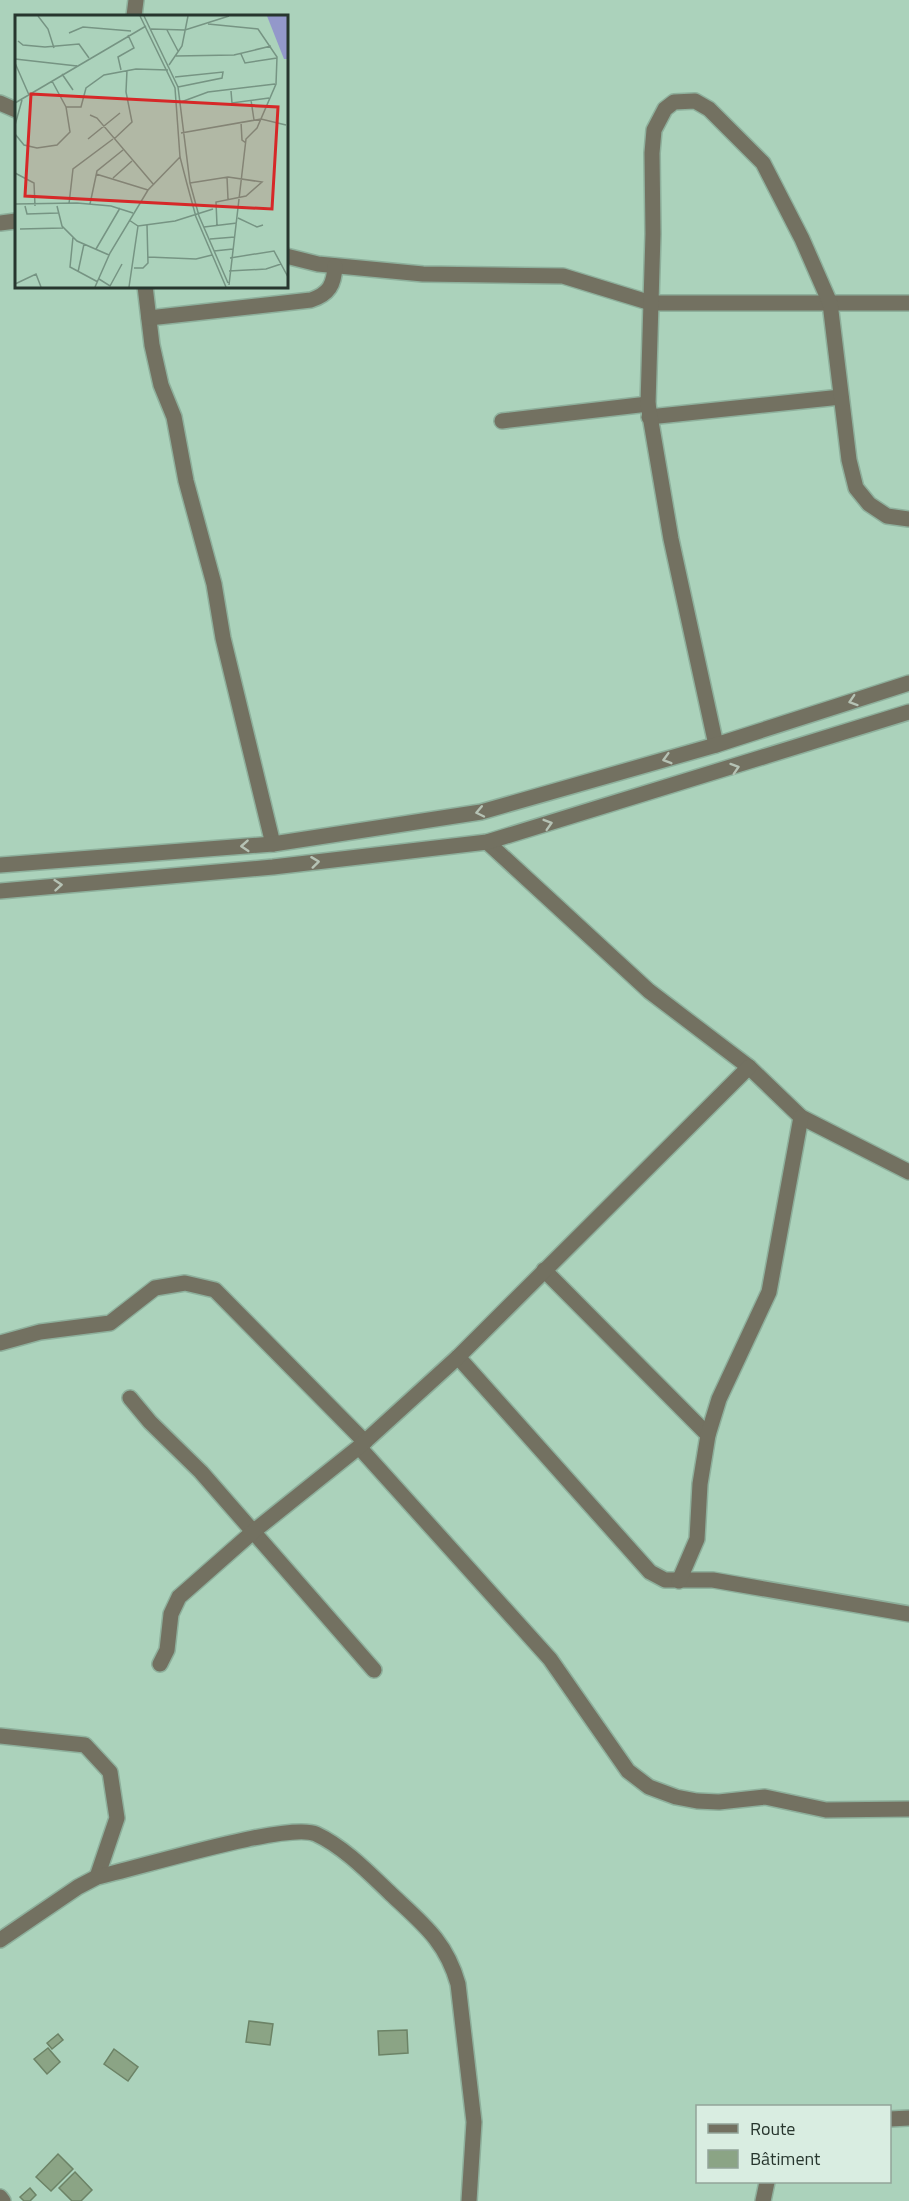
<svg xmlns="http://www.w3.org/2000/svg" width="909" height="2201" font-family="'Titillium Web',sans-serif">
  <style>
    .building { fill: #8ba485; stroke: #6c8366; stroke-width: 1.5 }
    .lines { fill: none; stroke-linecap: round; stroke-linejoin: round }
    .minor-casing { stroke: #8eb09c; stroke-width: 18 }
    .minor { stroke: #737161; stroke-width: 15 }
    .oneway { stroke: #b5c2b4 }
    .inset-road { fill: none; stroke: #769483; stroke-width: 1.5 }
    .view { fill: #d62828; fill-opacity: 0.15; stroke: #d62828; stroke-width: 3 }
    .inset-edge { fill: none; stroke: #27362e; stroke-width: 3 }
  </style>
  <rect width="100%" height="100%" fill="#abd2bb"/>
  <g class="building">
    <polygon points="249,2021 273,2024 270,2045 246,2042"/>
    <polygon points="407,2030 408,2053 379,2055 378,2031"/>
    <polygon points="58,2034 63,2040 52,2049 47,2043"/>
    <polygon points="48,2048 60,2062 47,2074 34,2059"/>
    <polygon points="114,2049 138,2067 128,2081 104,2064"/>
    <polygon points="58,2154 73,2169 51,2191 36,2177"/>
    <polygon points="75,2172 92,2190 81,2201 72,2201 59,2188"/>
    <polygon points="30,2188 36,2195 30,2201 24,2201 20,2197"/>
  </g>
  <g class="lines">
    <g class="minor-casing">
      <g id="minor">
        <polyline points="134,16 136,0"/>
        <polyline points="0,103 16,110"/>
        <polyline points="0,223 16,221"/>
        <polyline points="286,256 318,264 423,274 563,276 651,303 909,303"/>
        <polyline points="145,286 152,345 161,385 174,417 186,481 214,584 223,638 273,844"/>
        <path d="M149,318L311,300C329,294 334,285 335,266"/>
        <polyline points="649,417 841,397"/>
        <polyline points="502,421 648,404"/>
        <polyline points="716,745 671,539 648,404 653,234 652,153 654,130 665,109 674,102 695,101 709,109 763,163 802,239 830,303 849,460 856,488 869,504 887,516 909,519"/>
        <polyline points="487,842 649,991 749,1067 801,1117 909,1172"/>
        <polyline points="0,865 273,844 481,812 716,745 909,683"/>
        <polyline points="0,891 273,867 487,842 909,712"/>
        <polyline points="544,1270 708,1435"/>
        <polyline points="0,1343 40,1332 110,1323 155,1288 185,1283 215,1290 365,1442"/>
        <polyline points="458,1357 650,1572 665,1580 713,1580 909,1614"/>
        <polyline points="130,1398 150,1422 201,1472 374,1670"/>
        <polyline points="359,1447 550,1659 628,1771 649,1787 676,1797 697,1801 719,1802 765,1797 826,1810 909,1809"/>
        <polyline points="679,1581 697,1539 700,1484 708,1435 719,1399 769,1292 801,1117"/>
        <polyline points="160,1664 167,1650 171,1614 179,1597 254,1531 359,1447 458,1357 749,1067"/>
        <polyline points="0,1736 85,1745 110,1772 117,1818 97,1877"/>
        <path d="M0,1940L78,1887L97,1877C136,1869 288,1821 316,1834C344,1847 369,1873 391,1894C422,1923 446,1941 458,1984L474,2122L469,2201"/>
        <polyline points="890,2119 909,2118"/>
        <polyline points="0,2197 3,2201"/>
        <polyline points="763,2201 767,2182"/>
      </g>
    </g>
    <use href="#minor" class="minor"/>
  </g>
  <defs><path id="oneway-chevron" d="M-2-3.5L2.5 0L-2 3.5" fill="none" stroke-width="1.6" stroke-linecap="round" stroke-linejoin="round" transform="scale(1.5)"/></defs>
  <g class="oneway">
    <use href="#oneway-chevron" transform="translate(853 701) rotate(162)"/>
    <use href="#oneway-chevron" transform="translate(667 759) rotate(164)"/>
    <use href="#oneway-chevron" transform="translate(735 768) rotate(-18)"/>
    <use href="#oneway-chevron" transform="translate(480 812) rotate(168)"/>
    <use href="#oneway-chevron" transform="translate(548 824) rotate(-17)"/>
    <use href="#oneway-chevron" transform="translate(245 846) rotate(176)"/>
    <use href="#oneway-chevron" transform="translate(315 862) rotate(-7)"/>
    <use href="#oneway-chevron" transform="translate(58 885) rotate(-5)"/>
  </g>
  <g transform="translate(15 15)">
    <rect width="273" height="273" fill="#abd2bb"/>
    <path d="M252,1H273V44H269Z" fill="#9398ca"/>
    <path class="inset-road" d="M23,1L33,14L39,33M125,1L160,73L165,142L172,169L181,202L211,272M129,1L163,72L175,168L184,201L213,268M193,9L243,14L262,42L261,69L242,113L231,124L214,270M136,14L170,15L214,1M152,15L163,36M54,18L68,12L116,16M3,26L8,30L30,32L64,29L74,43M226,39L230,48L262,43M161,41L219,40L256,31M0,44L62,51M0,48L14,80M154,50L167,31L173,1M106,55L103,42L119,33L113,20M47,59L58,75M160,62L208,57L207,63L163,72M216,76L217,88L254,83M236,85L239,105M166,87L193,77L260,69M0,88L131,11M51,92H66L71,73L89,60L121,54L153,55M75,100L82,103L139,170M226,107L227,125L231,128M0,110L7,85M166,118L246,104L271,110M0,119L9,130L22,133L42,130L55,117L51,92L37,66M73,124L105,98M99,124L117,107L111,77L112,55M0,158L19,168L20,191M81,159L133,175M212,162L213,184M98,163L117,146M175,168L213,162L247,167L231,181L201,187L202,210M0,189L62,188L96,191L118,198M54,189L58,154L98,124M75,189L82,156L108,135M10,191L12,199L43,198M42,191L47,211L62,226L94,240M223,203L242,212L248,210M114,205L123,211L160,206L198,194M189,212L222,208M5,214L48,213M58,222L55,252L83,267M195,224L220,222M81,234L105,193M199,236L218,234M133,242L181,244L197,240M215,243L259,236L273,262M119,253H128L133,248L132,210M214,256L251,254L266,249M63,257L69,229M84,264L95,271L107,249M0,269L21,259L26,272M80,272L95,238L133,175L165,142M114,272L123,211"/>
    <path class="view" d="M16,79L263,92L257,194L10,181Z"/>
    <rect width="273" height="273" class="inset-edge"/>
  </g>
  <rect x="696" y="2105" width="195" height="78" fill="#d9ede1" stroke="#92a499" stroke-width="1.5"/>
  <rect x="708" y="2124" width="30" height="9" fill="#737161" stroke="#92a499" stroke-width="1.5"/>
  <text x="750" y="2135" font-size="18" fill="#27362e">Route</text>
  <rect x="708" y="2150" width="30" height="18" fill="#8ba485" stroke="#92a499" stroke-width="1.5"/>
  <text x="750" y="2165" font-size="18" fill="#27362e">Bâtiment</text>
</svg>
